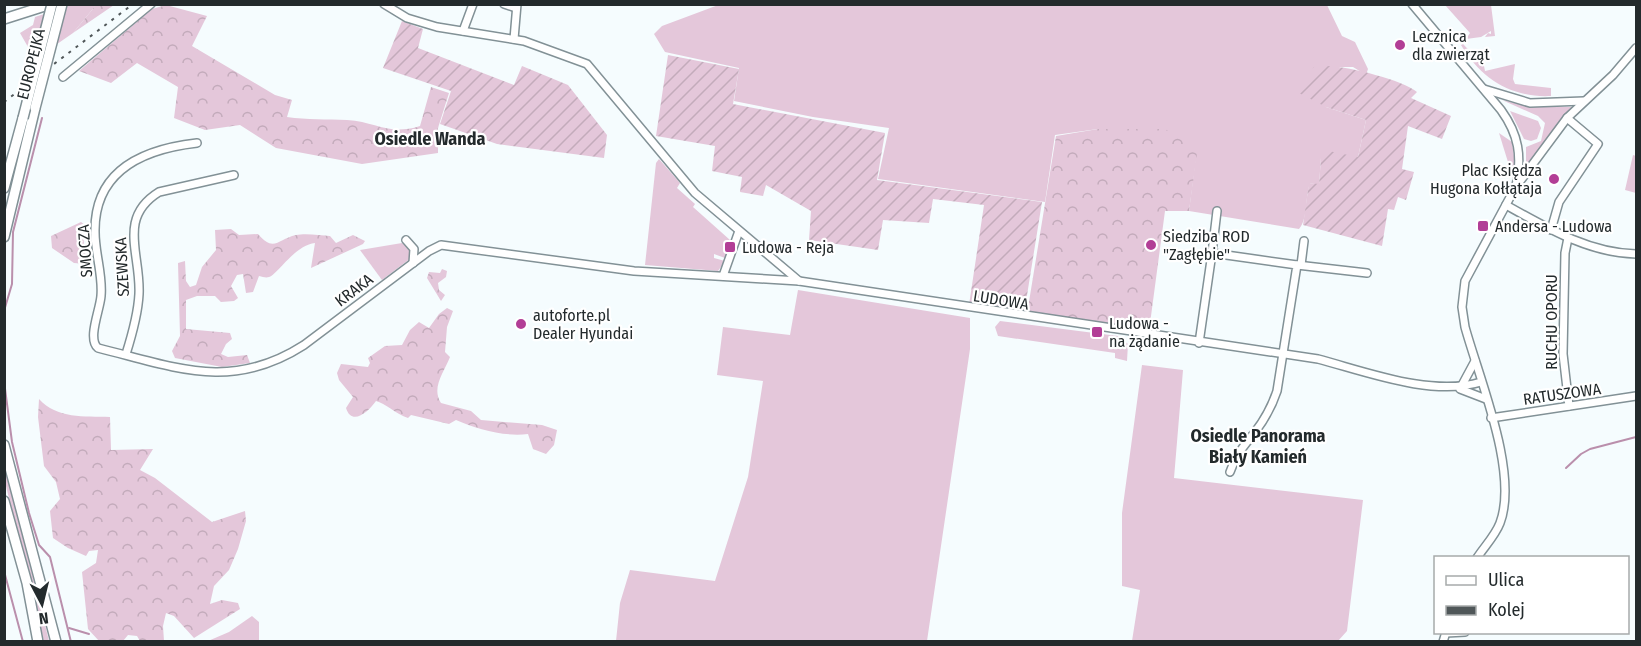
<svg xmlns="http://www.w3.org/2000/svg" width="1641" height="646" font-family="'Fira Sans Condensed',sans-serif">
  <style>
    .grass { fill: #e4c7da }
    .forest { fill: url(#forest-crowns) }
    .garden { fill: url(#garden-furrows) }
    .lines { fill: none; stroke-linecap: round; stroke-linejoin: round }
    .stream { stroke: #ba8fac; stroke-width: 2 }
    .minor-casing { stroke: #829196; stroke-width: 10 }
    .major-casing { stroke: #829196; stroke-width: 12 }
    .minor { stroke: #fff; stroke-width: 7 }
    .major { stroke: #fff; stroke-width: 9 }
    .rail { stroke: #505759; stroke-width: 2; stroke-dasharray: 3 6; stroke-linecap: butt }
    .major-bridge-casing { stroke: #829196; stroke-width: 12; stroke-linecap: butt }
    .major-bridge { stroke: #fff; stroke-width: 9 }
    .poi-dot { fill: #b23e96; stroke: #fff; stroke-width: 2 }
    .labels { text-anchor: middle; dominant-baseline: central; stroke-width: 4.5; stroke-linejoin: round; paint-order: stroke }
    .poi-label { font-size: 16px; fill: #232a2c; stroke: #fff; text-anchor: start }
    .street-label { font-size: 16px; fill: #232a2c; stroke: #fff }
    .neighbourhood-label { font-size: 18px; font-weight: bold; fill: #232a2c; stroke: #fff }
  </style>
  <defs>
    <pattern id="forest-crowns" width="20" height="18" patternUnits="userSpaceOnUse" patternTransform="scale(1.5)"><rect width="20" height="18" fill="#e4c7da"/><path d="M2 6a3 3 0 1 1 6 0M12 15a3 3 0 1 1 6 0" fill="none" stroke="#c3abbb"/></pattern>
    <pattern id="garden-furrows" width="10" height="10" patternUnits="userSpaceOnUse" patternTransform="scale(1.5)"><rect width="10" height="10" fill="#e4c7da"/><path d="M-1 1l2-2M0 10L10 0M9 11l2-2" fill="none" stroke="#c3abbb"/></pattern>
  </defs>
  <rect width="100%" height="100%" fill="#f5fcfe"/>
  <g class="grass">
    <path d="M721,4L1327,5L1342,36L1355,42L1368,69L1366,75L1353,67H1314L1326,107L1366,120L1358,157L1321,158L1319,185L1310,183C1305,197 1308,219 1299,229L1189,211L1197,148L1163,130L1098,129L1055,135L1045,202L878,179L889,128L813,117L734,101L739,68L665,52L654,34L662,26Z"/>
    <polygon points="71,5 96,5 73,33 24,67 28,47 20,33 33,25 35,17"/>
    <polygon points="1445,5 1491,5 1495,36 1485,37 1488,33 1491,34 1491,31 1481,37 1466,39 1470,33"/>
    <path d="M1463,44L1484,66L1485,71L1515,64L1513,79L1515,84L1551,88V96C1512,98 1481,79 1461,45Z"/>
    <polygon points="1502,100 1530,107 1572,107 1526,167 1526,147 1541,141 1545,123 1538,116"/>
    <polygon points="1510,111 1538,121 1541,128 1537,139 1531,141 1524,139"/>
    <polygon points="1499,133 1512,142 1515,162 1512,175"/>
    <polygon points="1633,155 1636,156 1636,193 1625,190"/>
    <polygon points="659,159 680,183 677,188 695,204 693,207 730,240 725,258 714,254 714,258 725,261 718,271 645,265 656,163"/>
    <polygon points="402,243 412,252 411,258 382,280 360,250"/>
    <polygon points="798,290 970,318 970,349 927,641 616,641 620,603 630,570 715,581 748,477 763,381 717,375 723,327 790,335"/>
    <polygon points="1000,321 1118,336 1128,344 1127,361 1115,358 1115,353 998,336 995,327"/>
    <polygon points="1142,365 1183,370 1174,478 1363,500 1347,631 1338,641 1132,641 1140,590 1122,586 1122,513"/>
    <polygon points="4,462 49,641 44,641 5,482"/>
    <polygon points="252,616 259,622 259,641 208,641 229,632"/>
  </g>
  <g class="forest">
    <polygon points="96,4 114,5 73,33 96,5"/>
    <path d="M166,5L207,16L192,46L275,95L292,100L287,117C307,120 327,119 347,120C377,122 389,136 420,126L431,87L449,93L438,128V153L362,164L276,148L240,125L205,130L174,118L178,87L137,63L111,83L79,71L152,9Z"/>
    <polygon points="1098,129 1163,129 1199,139 1189,211 1165,211 1149,331 1027,314 1056,136"/>
    <polygon points="81,222 85,225 83,235 86,260 86,264 74,263 52,248 51,236"/>
    <path d="M231,229L239,235L258,234C274,253 278,239 296,235C305,233 320,235 330,236L336,243L353,235L365,241L363,244L311,268L315,243C295,245 276,276 269,277C266,278 263,277 259,276L253,292L246,293L243,274L237,275L231,286L238,298L234,301L221,302L215,296H197L186,300V329L230,333L232,339L226,344L221,354L228,357L247,355L250,363L222,367L175,358L172,351L180,336L178,263L185,261L186,281L190,287L196,285L202,267L216,250L215,230Z"/>
    <polygon points="442,269 447,271 446,277 438,283 439,290 445,295 441,301 427,278 429,272 440,273"/>
    <path d="M447,308L453,311L447,327L445,352L450,357C444,372 431,388 441,403L471,411L481,420L542,425L557,430L554,445L546,454L533,449L528,434C504,437 477,429 456,420L449,424L411,415L408,418C396,414 385,403 376,401C369,411 352,427 346,408L353,397L339,380L337,373L341,364L368,367L370,363L368,358L385,346L402,345L410,330L419,322L429,328L439,314Z"/>
    <path d="M39,399C57,419 84,416 110,417L111,450L153,449L140,470L155,478L212,522L245,511L246,521L238,549L229,570L214,586L210,604L222,600L238,603L240,609L194,638L174,616L166,613L163,626L164,641H140L137,636L128,635L123,641H99L88,629L82,572L96,563L98,550L89,551L86,556L68,548L53,538L50,511L60,499L56,482L44,466L38,417Z"/>
  </g>
  <g class="garden">
    <polygon points="402,21 423,29 418,48 514,85 522,66 568,85 607,135 604,158 497,144 440,124 451,91 383,68"/>
    <polygon points="668,55 739,69 733,104 885,133 877,180 1042,202 1024,314 969,305 984,205 933,199 929,223 883,220 878,250 809,240 811,211 766,185 763,196 740,192 742,177 712,171 715,146 656,136"/>
    <path d="M1330,66C1349,67 1403,80 1417,92L1411,98L1451,116L1442,139L1408,126L1402,169L1414,172L1406,200L1398,197L1394,210L1388,209L1382,246L1303,225L1309,183L1319,184L1321,158L1324,150L1358,157L1366,120L1326,107L1297,92L1314,67Z"/>
  </g>
  <g class="lines">
    <g class="stream">
      <polyline points="4,311 12,284 13,232 42,118"/>
      <polyline points="4,381 12,442 29,513 39,545 50,557 71,642"/>
      <polyline points="1566,468 1581,454 1590,449 1636,437"/>
      <polyline points="4,527 4,539"/>
      <polyline points="4,571 23,642"/>
      <polyline points="69,628 89,634"/>
    </g>
    <g class="minor-casing">
      <g id="minor">
        <polyline points="384,4 407,18 437,27 524,41 587,64 695,193 799,281"/>
        <polyline points="504,4 516,8"/>
        <path d="M1412,4L1501,110C1519,135 1522,156 1516,186"/>
        <polyline points="463,31 473,4"/>
        <polyline points="514,39 517,4"/>
        <polyline points="63,77 151,4"/>
        <polyline points="1484,89 1530,103 1584,101"/>
        <path d="M197,143C144,149 94,170 95,232C95,254 103,275 101,296C100,310 87,339 98,348C175,367 231,392 304,345L429,251L441,245L634,271L799,281L1318,359C1367,372 1432,397 1481,382"/>
        <path d="M1506,205C1547,228 1589,253 1636,254"/>
        <polyline points="1551,230 1559,202 1598,144 1567,118"/>
        <polyline points="1568,238 1565,253 1563,354 1569,406"/>
        <polyline points="406,240 414,249 413,263"/>
        <polyline points="1212,253 1217,211"/>
        <polyline points="1297,265 1367,273"/>
        <polyline points="1301,265 1304,241"/>
        <polyline points="723,276 739,231"/>
        <path d="M1199,343L1212,253L1297,265L1277,391C1272,406 1265,419 1255,432C1244,446 1236,454 1230,472"/>
        <path d="M126,354C132,335 138,315 139,294C141,254 117,218 159,192L234,175"/>
        <polyline points="1461,387 1475,361"/>
        <polyline points="1460,389 1486,399"/>
        <polyline points="1491,418 1636,396"/>
        <path d="M1477,558C1484,547 1495,536 1500,523C1519,473 1479,378 1465,327L1462,307L1465,281L1515,188L1567,118L1613,75L1636,48"/>
        <polyline points="1446,633 1465,632"/>
        <polyline points="1443,642 1446,632"/>
      </g>
    </g>
    <g class="major-casing">
      <g id="major">
        <polyline points="4,19 51,4"/>
        <polyline points="4,188 23,118"/>
        <polyline points="4,237 35,108"/>
        <polyline points="4,445 56,642"/>
        <polyline points="4,501 27,583 38,642"/>
      </g>
    </g>
    <use href="#minor" class="minor"/>
    <use href="#major" class="major"/>
    <polyline class="rail" points="4,102 133,4"/>
    <g class="major-bridge-casing">
      <g id="major-bridge">
        <polyline points="35,108 62,4"/>
        <polyline points="23,118 52,4"/>
      </g>
    </g>
    <use href="#major-bridge" class="major-bridge"/>
  </g>
  <g class="poi-dot">
    <circle cx="1400" cy="45" r="6"/>
    <circle cx="1554" cy="179" r="6"/>
    <rect x="1477" y="220" width="12" height="12" rx="3"/>
    <circle cx="1151" cy="245" r="6"/>
    <rect x="724" y="241" width="12" height="12" rx="3"/>
    <circle cx="521" cy="324" r="6"/>
    <rect x="1091" y="326" width="12" height="12" rx="3"/>
  </g>
  <g class="labels">
    <g class="poi-label">
      <text x="1412" y="36">Lecznica<tspan x="1412" dy="18">dla zwierząt</tspan></text>
      <text x="1542" y="170" text-anchor="end">Plac Księdza<tspan x="1542" dy="18">Hugona Kołłątaja</tspan></text>
      <text x="1495" y="226">Andersa - Ludowa</text>
      <text x="1163" y="236">Siedziba ROD<tspan x="1163" dy="18">"Zagłębie"</tspan></text>
      <text x="742" y="247">Ludowa - Reja</text>
      <text x="533" y="315">autoforte.pl<tspan x="533" dy="18">Dealer Hyundai</tspan></text>
      <text x="1109" y="323">Ludowa -<tspan x="1109" dy="18">na żądanie</tspan></text>
    </g>
    <g class="street-label">
      <text transform="translate(31 64) rotate(-76)">EUROPEJKA</text>
      <text transform="translate(85 251) rotate(-94)">SMOCZA</text>
      <text transform="translate(122 267) rotate(-93)">SZEWSKA</text>
      <text transform="translate(354 290) rotate(-37)">KRAKA</text>
      <text transform="translate(1001 300) rotate(9)">LUDOWA</text>
      <text transform="translate(1551 322) rotate(-90)">RUCHU OPORU</text>
      <text transform="translate(1562 394) rotate(-8)">RATUSZOWA</text>
    </g>
    <g class="neighbourhood-label">
      <text x="430" y="139">Osiedle Wanda</text>
      <text x="1258" y="436">Osiedle Panorama<tspan x="1258" dy="21">Biały Kamień</tspan></text>
    </g>
  </g>
  <rect width="1641" height="646" fill="none" stroke="#232a2c" stroke-width="12"/>
  <rect x="1434" y="556" width="195" height="78" fill="#ffffff" stroke="#a7aaab" stroke-width="1.5"/>
  <rect x="1446" y="576" width="30" height="9" fill="#ffffff" stroke="#a7aaab" stroke-width="1.5"/>
  <text x="1488" y="586" font-size="18" fill="#232a2c">Ulica</text>
  <rect x="1446" y="606" width="30" height="9" fill="#505759" stroke="#a7aaab" stroke-width="1.5"/>
  <text x="1488" y="616" font-size="18" fill="#232a2c">Kolej</text>
  <g transform="translate(42 604) rotate(173)" stroke="#ffffff" stroke-width="4.5" paint-order="stroke">
  <path d="M0-4.5L10 22L0 15L-10 22Z" fill="#232a2c"/>
  <text y="-9" font-size="16" font-weight="bold" text-anchor="middle" fill="#232a2c">N</text>
  </g>
</svg>
